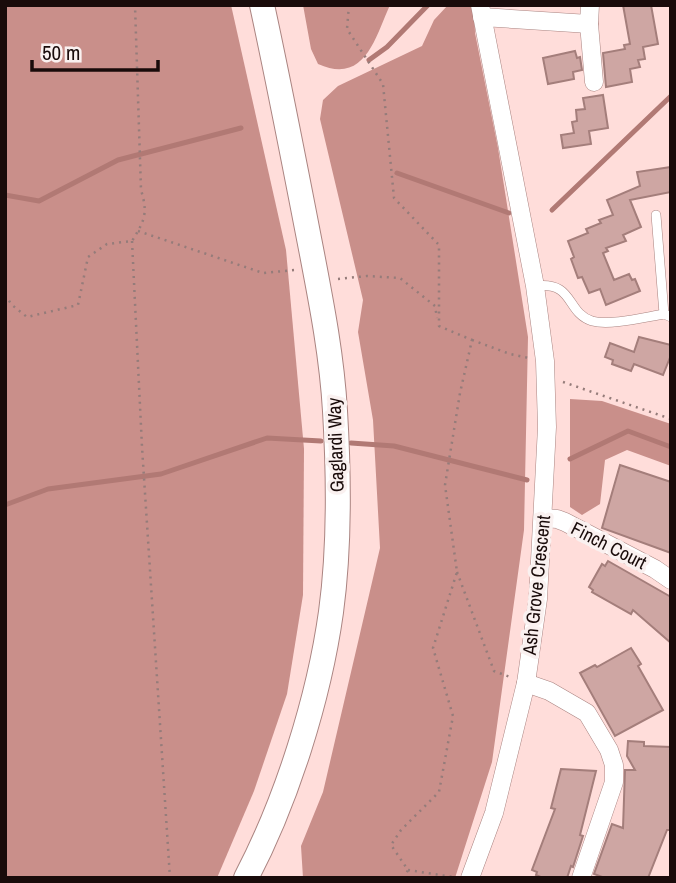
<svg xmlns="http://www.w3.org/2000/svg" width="676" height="883" font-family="'Archivo Narrow',sans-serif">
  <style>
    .forest { fill: #c98f8a }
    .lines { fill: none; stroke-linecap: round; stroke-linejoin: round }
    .stream { stroke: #b17974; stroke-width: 5 }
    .building { fill: #cea6a3; stroke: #a47e7b; stroke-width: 2 }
    .service-casing { stroke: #aa8481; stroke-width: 10 }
    .minor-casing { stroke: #aa8481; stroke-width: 19 }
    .secondary-casing { stroke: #aa8481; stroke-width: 26 }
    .path { stroke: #957c7a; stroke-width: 2.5; stroke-dasharray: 2 5; stroke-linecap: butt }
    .service { stroke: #fff; stroke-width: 9 }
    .minor { stroke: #fff; stroke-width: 18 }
    .secondary { stroke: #fff; stroke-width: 24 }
    .labels { text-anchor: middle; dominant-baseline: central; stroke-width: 7; stroke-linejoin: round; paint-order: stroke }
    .street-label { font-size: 19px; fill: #190b0a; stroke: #faf1f0 }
  </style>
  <rect width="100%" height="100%" fill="#ffddda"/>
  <g class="forest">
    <polygon points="5,5 231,5 286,250 304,449 303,595 287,694 254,791 217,878 5,878"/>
    <path d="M303,5H390C375,38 365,85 318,64L311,49Z"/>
    <polygon points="448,5 474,5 475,33 498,148 528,337 524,530 492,762 455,878 303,878 301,846 323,792 380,548 373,420 358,332 363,300 320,119 323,100 338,86 422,46 434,20"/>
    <polygon points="570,399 602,401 671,424 671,466 627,450 605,460 600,504 582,515 570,507"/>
  </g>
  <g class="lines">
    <g class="stream">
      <polyline points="369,60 387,47 428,5"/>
      <polyline points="397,173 509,213"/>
      <polyline points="5,195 39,201 118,160 241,128"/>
      <polyline points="552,210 671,96"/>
      <polyline points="351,443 394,446 527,480"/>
      <polyline points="570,459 628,431 671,447"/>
      <polyline points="5,505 48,489 161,474 267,438 321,441"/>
    </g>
  </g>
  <g class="building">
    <polygon points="623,5 651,5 658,44 643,47 645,59 638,60 640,67 630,69 632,82 606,87 603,53 625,49 624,45 630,44"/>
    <polygon points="575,51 577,58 580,57 582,70 573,72 574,79 548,84 543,58"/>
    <polygon points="603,95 608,128 589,131 591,144 563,148 561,135 574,133 572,122 577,121 576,110 585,109 583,98"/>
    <polygon points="671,167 671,192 630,200 641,227 623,235 626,241 606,248 608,251 603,253 614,280 629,274 632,280 635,279 640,291 606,305 600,289 589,293 582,277 578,278 571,259 574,257 568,241 588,233 586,229 601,223 599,220 613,215 607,200 640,186 637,172"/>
    <polygon points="639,337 671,345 671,355 663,375 634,364 631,371 612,364 613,360 605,357 610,343 634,352"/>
    <polygon points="620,465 671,482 671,553 602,528"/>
    <polygon points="608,561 671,597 671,643 633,610 631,614 592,592 593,590 589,587 602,564 605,566"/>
    <polygon points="631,648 641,664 638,666 663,710 615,736 580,673 595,665 597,667"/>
    <polygon points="628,741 644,742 644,746 671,747 671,830 667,830 648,878 605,878 594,874 612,824 623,828 625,770 635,770 627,756"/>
    <polygon points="561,769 596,771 580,835 583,836 573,867 571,866 567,878 543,878 536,875 537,872 532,870 555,809 551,808"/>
  </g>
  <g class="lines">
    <g class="service-casing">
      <g id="service">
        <polyline points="656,215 664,314"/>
        <path d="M535,286C575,281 565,312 592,321C610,326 645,317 664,314L671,317"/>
      </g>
    </g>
    <g class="minor-casing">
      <g id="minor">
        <polyline points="590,5 589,24 594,82"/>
        <polyline points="482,17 589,24"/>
        <polyline points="544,518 557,519 565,522 655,569 671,580"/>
        <polyline points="526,683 549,691 587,713 609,750 614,765 614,782 581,878"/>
        <polyline points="470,878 494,813 526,683 538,599 547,427 545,361 535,286 480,5"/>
      </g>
    </g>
    <g class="secondary-casing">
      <path id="secondary" d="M246,878C287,800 319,698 331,612C340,546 339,477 335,411C332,358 322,306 312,254C296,171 280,88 262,5"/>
    </g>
    <g class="path">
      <polyline points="349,5 347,29 383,84 394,198 439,245 439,326 472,340 460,393 445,485 457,572 433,648 453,716 439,792 401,830 391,845 408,870 404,878"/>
      <polyline points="138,231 263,273 295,270"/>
      <polyline points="132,241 142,447 170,878"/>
      <polyline points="338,279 367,276 400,278 435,306 437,318"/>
      <path d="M5,295L12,305L27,317L78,305L88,257L107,244L132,241C145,220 148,213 141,190L135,5"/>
      <polyline points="472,340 510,354 529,358"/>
      <polyline points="563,382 671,419"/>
      <polyline points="457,572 494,671 510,677"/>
      <polyline points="408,870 453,877"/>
    </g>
    <use href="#service" class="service"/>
    <use href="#minor" class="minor"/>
    <use href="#secondary" class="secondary"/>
  </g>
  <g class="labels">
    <g class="street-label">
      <text transform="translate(335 445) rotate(-92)">Gaglardi Way</text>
      <text transform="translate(609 545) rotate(27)">Finch Court</text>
      <text transform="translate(536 585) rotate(-84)">Ash Grove Crescent</text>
    </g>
  </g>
  <rect width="676" height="883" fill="none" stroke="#190b0a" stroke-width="14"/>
  <path d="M32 60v10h126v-10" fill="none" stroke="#190b0a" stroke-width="3.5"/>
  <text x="42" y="60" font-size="21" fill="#190b0a" stroke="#faf1f0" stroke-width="5" paint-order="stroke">50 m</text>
</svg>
